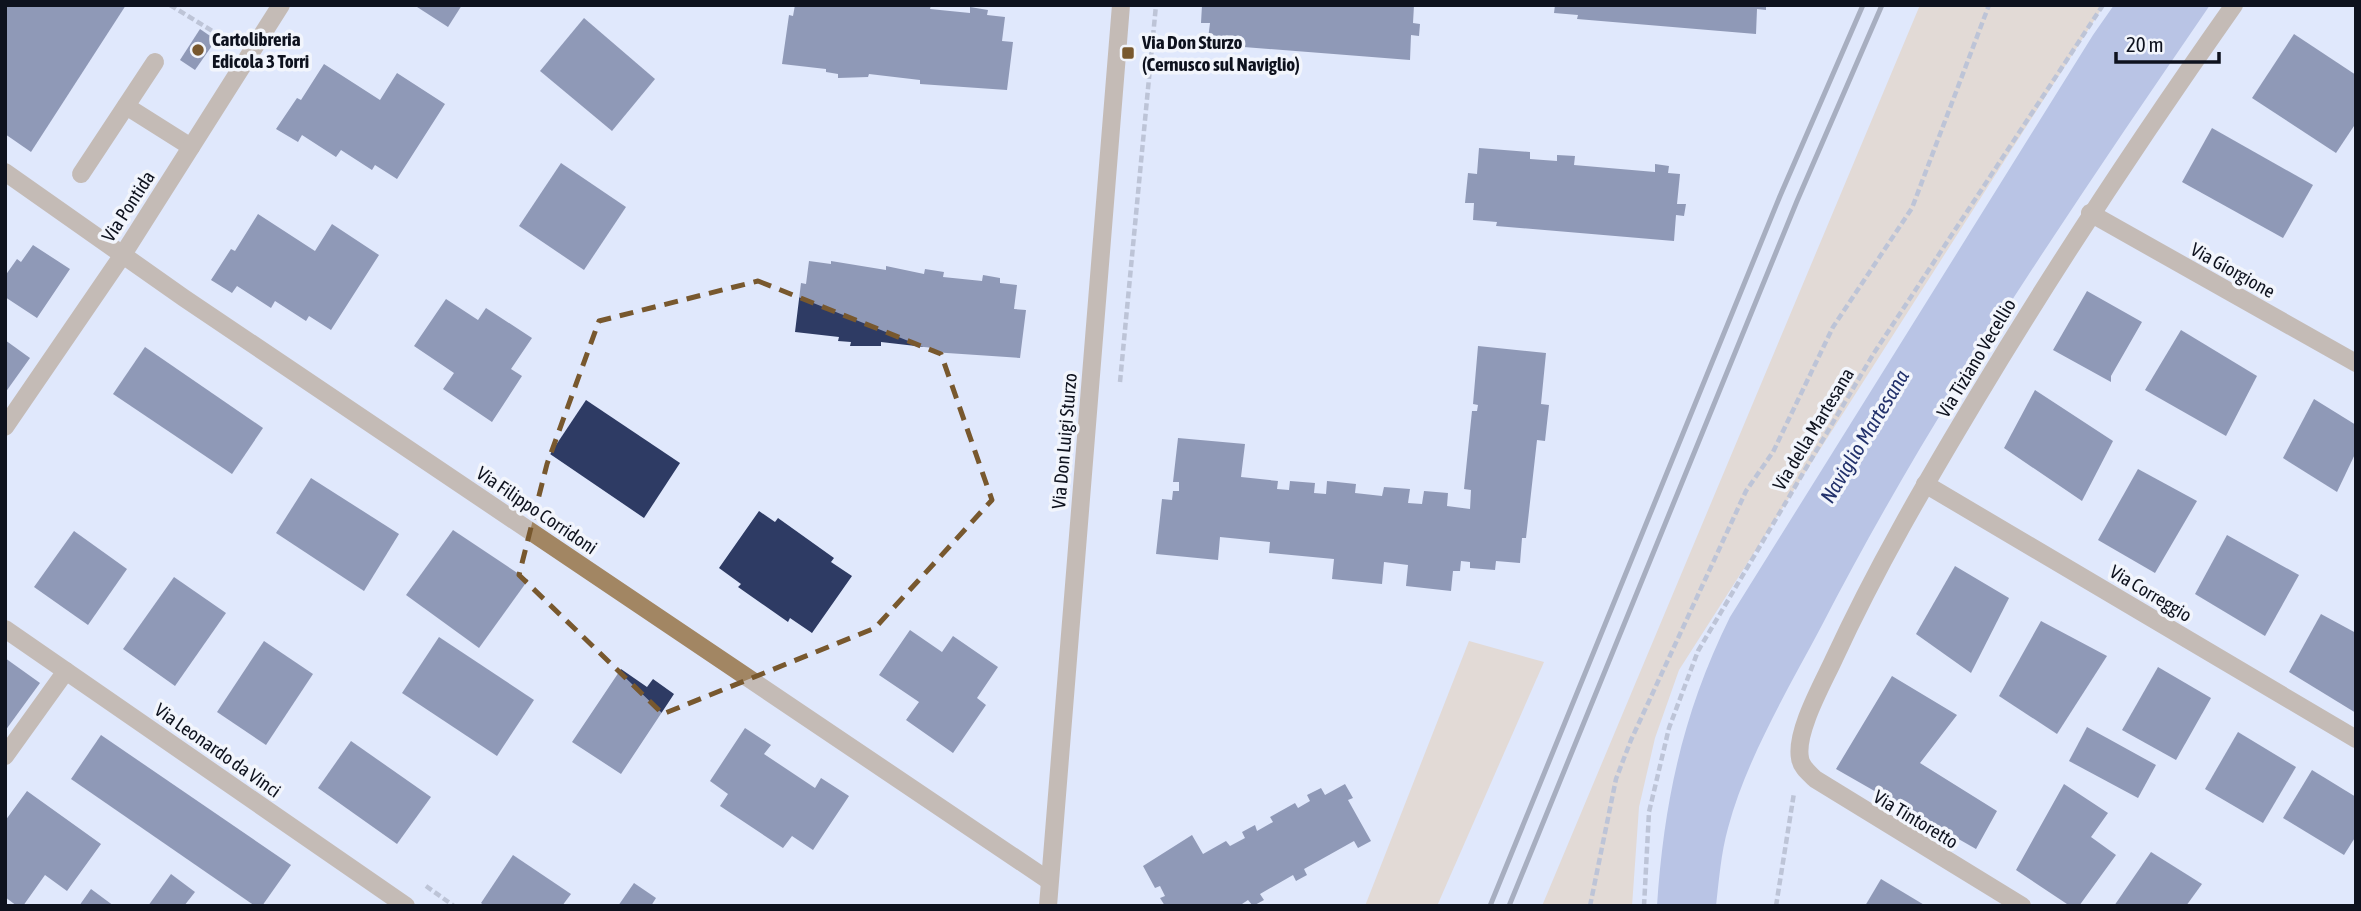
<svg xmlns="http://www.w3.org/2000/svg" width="2361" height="911" font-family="'Asap Condensed',sans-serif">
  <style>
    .green { fill: #e4c9a8 }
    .water { fill: #899aca }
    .building { fill: #2e3b64 }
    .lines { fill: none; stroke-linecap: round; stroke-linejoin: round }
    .path { stroke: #939aab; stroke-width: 4.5; stroke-dasharray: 7 3.5; stroke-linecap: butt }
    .minor { stroke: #a28663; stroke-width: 18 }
    .rail { stroke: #636978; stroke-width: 5 }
    .marked { fill: none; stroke: #78582e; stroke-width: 5; stroke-dasharray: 14 9; stroke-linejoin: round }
    .poi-dot { fill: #78582e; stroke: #f2f5fc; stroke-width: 2.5 }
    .labels { text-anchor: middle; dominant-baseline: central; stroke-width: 7; stroke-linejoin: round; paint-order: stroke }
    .poi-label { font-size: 19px; font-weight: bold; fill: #0e121e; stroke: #f2f5fc; text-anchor: start }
    .street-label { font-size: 19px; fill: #0e121e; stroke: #f2f5fc }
    .water-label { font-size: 21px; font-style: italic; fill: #22316b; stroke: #f2f5fc }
  </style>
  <rect width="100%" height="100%" fill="#e0e8fc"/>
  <g class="green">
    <polygon points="1920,5 2104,5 1679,670 1655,738 1639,807 1632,906 1542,906"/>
    <polygon points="1469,641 1544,662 1437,906 1365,906"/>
  </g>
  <path class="water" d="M2114,5H2210C2072,207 1933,409 1821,627C1788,689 1746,760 1728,828C1721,853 1719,880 1716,906H1657C1664,801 1683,712 1730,617L2093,35Z"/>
  <g class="building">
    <polygon points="5,5 126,5 31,152 5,134"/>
    <polygon points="414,5 462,5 448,27"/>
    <polygon points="795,5 931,5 930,9 970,13 970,7 988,10 987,15 1005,17 1002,41 1013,42 1007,90 920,84 920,80 869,74 868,77 838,78 838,74 826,72 826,69 782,64 789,15 793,16"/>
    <polygon points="1202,5 1414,5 1413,23 1420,24 1419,36 1411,35 1410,60 1231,46 1232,41 1208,39 1210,23 1201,23"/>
    <polygon points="1555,5 1766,5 1766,10 1757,9 1756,34 1577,19 1578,15 1554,13"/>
    <polygon points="584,18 655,79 612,131 540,71"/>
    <polygon points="200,29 216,40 195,70 180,60"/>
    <polygon points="2294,34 2356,75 2356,123 2336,153 2252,98"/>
    <polygon points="324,64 380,100 397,73 445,104 397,179 375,165 372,170 341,150 336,157 302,135 298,142 276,129 297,98 301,100"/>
    <polygon points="2212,128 2313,185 2283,238 2182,182"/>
    <polygon points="1479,148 1530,152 1530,159 1557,161 1557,155 1575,156 1574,165 1655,172 1655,164 1669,166 1668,173 1680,174 1677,204 1686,204 1684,216 1676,215 1674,241 1496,226 1497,222 1473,220 1474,203 1465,203 1468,173 1477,174"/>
    <polygon points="561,163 626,207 584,270 519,226"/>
    <polygon points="258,214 315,251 332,224 379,255 331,330 309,316 306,321 275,301 271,308 237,286 232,293 211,280 231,249 235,251"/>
    <polygon points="33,245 70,269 37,318 5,297 5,276 17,259 21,262"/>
    <polygon points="809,261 831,264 831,261 886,270 886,266 924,274 925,269 944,272 943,277 982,281 983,275 1000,278 1000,283 1017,285 1014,309 1026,310 1020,358 932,352 933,348 881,342 881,346 850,346 851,342 838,341 839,337 795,332 801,283 806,284"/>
    <polygon points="2087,291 2142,322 2111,376 2111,382 2053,350"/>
    <polygon points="446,299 478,320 486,308 532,338 511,369 522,376 492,422 443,389 454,373 414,346"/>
    <polygon points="2181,330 2257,376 2226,436 2145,390"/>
    <polygon points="5,340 30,358 5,393"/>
    <polygon points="1478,346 1546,353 1541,404 1549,405 1545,441 1537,440 1526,538 1522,538 1520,563 1496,561 1495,570 1470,568 1470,562 1461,561 1460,571 1453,571 1451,591 1406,586 1408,565 1384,562 1382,584 1332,579 1334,559 1269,553 1270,542 1220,537 1218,560 1156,554 1162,499 1172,500 1173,491 1179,491 1179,482 1173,482 1178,438 1245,444 1241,477 1278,481 1277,489 1289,490 1290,481 1315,483 1314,493 1326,494 1327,481 1356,484 1355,493 1382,496 1384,487 1410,489 1408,503 1422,504 1424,491 1448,493 1447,506 1470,509 1471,490 1464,489 1472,411 1477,411 1478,405 1473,404"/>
    <polygon points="145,347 263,428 232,474 113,394"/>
    <polygon points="2035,390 2113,441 2082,501 2004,448"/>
    <polygon points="2314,399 2356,425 2356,452 2337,492 2283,458"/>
    <polygon points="586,400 680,463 644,518 550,454"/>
    <polygon points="2138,469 2197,501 2155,573 2098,540"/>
    <polygon points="311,478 399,534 364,591 276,533"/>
    <polygon points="759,511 775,522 778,518 834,558 831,562 852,576 812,633 790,618 788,622 738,587 741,584 719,568"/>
    <polygon points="453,530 528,580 479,648 406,595"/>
    <polygon points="74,531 127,569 88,625 34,587"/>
    <polygon points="2227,535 2299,575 2265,636 2195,594"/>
    <polygon points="1955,566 2009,598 1971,673 1916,634"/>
    <polygon points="174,577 226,613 175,686 123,649"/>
    <polygon points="2321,614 2356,633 2356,713 2289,672"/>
    <polygon points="2041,621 2107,656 2057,734 1999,696"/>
    <polygon points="910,630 942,652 953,636 998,667 977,698 986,705 953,753 906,720 919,702 879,675"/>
    <polygon points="439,637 534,700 497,756 402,693"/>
    <polygon points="264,641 313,674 266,745 217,712"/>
    <polygon points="5,658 40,683 5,731"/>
    <polygon points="2158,667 2211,698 2176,760 2122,730"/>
    <polygon points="621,669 647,687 653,679 674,694 621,774 572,742"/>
    <polygon points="1892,676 1957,715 1920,763 1997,811 1976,849 1836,769"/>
    <polygon points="2087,727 2156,765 2138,798 2069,761"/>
    <polygon points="745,728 771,745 764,754 815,788 821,778 849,796 813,850 792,836 783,848 720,806 728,794 710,781"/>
    <polygon points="2238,732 2296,767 2263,823 2205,789"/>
    <polygon points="101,735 291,865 262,906 255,906 71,779"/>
    <polygon points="351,741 431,797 397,844 318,788"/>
    <polygon points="2312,770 2356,797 2356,836 2344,855 2283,818"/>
    <polygon points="1345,784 1353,798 1348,800 1371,841 1358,848 1354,841 1304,869 1307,875 1296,881 1293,875 1260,894 1264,900 1253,906 1248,900 1239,906 1165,906 1160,898 1165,896 1160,886 1155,888 1143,866 1192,835 1203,854 1226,841 1230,846 1245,838 1242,832 1255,825 1257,831 1273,822 1270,817 1295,803 1298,808 1310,801 1307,795 1321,788 1325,795"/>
    <polygon points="2064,784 2108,813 2091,837 2116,855 2079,906 2070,906 2016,870"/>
    <polygon points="27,791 101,844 67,891 45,875 23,906 17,906 5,897 5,821"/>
    <polygon points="2151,852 2202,884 2186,906 2114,906"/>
    <polygon points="513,855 571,894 562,906 485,906 481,903"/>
    <polygon points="171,874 195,892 184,906 148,906"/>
    <polygon points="1881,879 1926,906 1865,906"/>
    <polygon points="634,883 656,898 651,906 618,906"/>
    <polygon points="91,889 114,906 79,906"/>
  </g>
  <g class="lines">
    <g class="path">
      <polyline points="170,5 227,40"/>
      <polyline points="1120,382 1156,5"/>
      <polyline points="426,886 454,906"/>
      <polyline points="1590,906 1616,779 1631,740 1746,491 1773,452 1833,327 1912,208 1989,5"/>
      <polyline points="1644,906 1649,812 1669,728 1698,651 1874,353 2103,5"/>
      <polyline points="1776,906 1794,793"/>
    </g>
    <g class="minor">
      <polyline points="126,106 191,147"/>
      <polyline points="5,172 184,298 1048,880"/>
      <polyline points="81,174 155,62"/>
      <polyline points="2090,213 2356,363"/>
      <polyline points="5,427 122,256 281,5"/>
      <polyline points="1925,484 2356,739"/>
      <polyline points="5,629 406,906"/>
      <polyline points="5,756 66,671"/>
      <polyline points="1048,906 1121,5"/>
      <path d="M2022,906L1815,779C1809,773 1801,767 1800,758C1795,732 1823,683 1834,659C1876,568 1925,484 1976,399C2057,264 2143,134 2234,5"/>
    </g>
    <g class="rail">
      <polyline points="1490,906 1780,196 1863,5"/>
      <polyline points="1509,906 1797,201 1882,5"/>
    </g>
  </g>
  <path d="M0 0H2361V911H0ZM758,281L941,354L992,500L875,628L663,714L519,575L547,464L599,321Z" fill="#e0e8fc" fill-opacity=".55" fill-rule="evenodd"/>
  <path class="marked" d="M758,281L941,354L992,500L875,628L663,714L519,575L547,464L599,321Z"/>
  <g class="poi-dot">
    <circle cx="198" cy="50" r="7"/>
    <rect x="1121" y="46" width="14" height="14" rx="3.5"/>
  </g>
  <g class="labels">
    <g class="poi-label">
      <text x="212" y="39">Cartolibreria<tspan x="212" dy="22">Edicola 3 Torri</tspan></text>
      <text x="1142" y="42">Via Don Sturzo<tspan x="1142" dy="22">(Cernusco sul Naviglio)</tspan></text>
    </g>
    <g class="street-label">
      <text transform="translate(128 206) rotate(-57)">Via Pontida</text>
      <text transform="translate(2233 270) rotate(29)">Via Giorgione</text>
      <text transform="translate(1976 358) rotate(-59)">Via Tiziano Vecellio</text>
      <text transform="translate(1813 429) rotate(-59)">Via della Martesana</text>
      <text transform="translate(1064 441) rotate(-85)">Via Don Luigi Sturzo</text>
      <text transform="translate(537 510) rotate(34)">Via Filippo Corridoni</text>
      <text transform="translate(2151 593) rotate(31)">Via Correggio</text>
      <text transform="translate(218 750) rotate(35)">Via Leonardo da Vinci</text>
      <text transform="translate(1916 819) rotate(31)">Via Tintoretto</text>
    </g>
    <g class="water-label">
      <text transform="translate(1864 436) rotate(-59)">Naviglio Martesana</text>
    </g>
  </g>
  <rect width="2361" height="911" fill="none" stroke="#0e121e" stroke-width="14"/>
  <path d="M2116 52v10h103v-10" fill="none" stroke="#0e121e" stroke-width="3.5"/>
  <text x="2126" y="52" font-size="21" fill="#0e121e" stroke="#f2f5fc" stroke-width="5" paint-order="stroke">20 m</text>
</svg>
